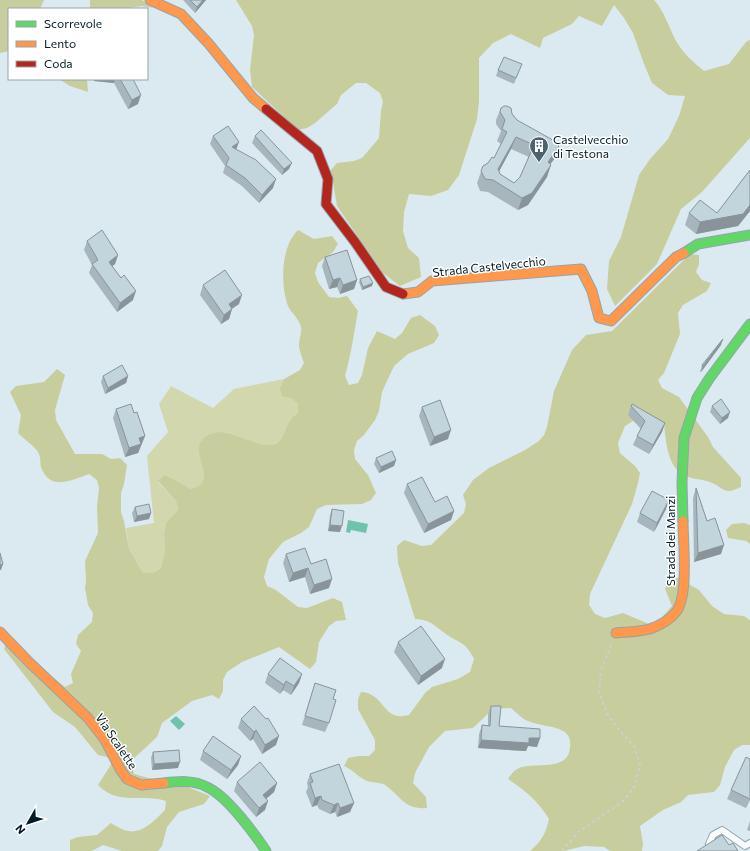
<svg xmlns="http://www.w3.org/2000/svg" width="750" height="851" font-family="Commissioner,sans-serif">
  <style>
    .green { fill: #d2d7ad }
    .forest { fill: #c8cd9d }
    .water { fill: #70c2aa }
    .lines { fill: none; stroke-linecap: round; stroke-linejoin: round }
    .lane-casing { stroke: #91a5ad; stroke-width: 8 }
    .fast-casing { stroke: #91a5ad; stroke-width: 11 }
    .slow-casing { stroke: #91a5ad; stroke-width: 11 }
    .jam-casing { stroke: #91a5ad; stroke-width: 11 }
    .path { stroke: #cbd0d3; stroke-width: 2; stroke-dasharray: 3 3; stroke-linecap: butt }
    .lane { stroke: #fafcfd; stroke-width: 6 }
    .fast { stroke: #63d668; stroke-width: 9 }
    .slow { stroke: #ff974d; stroke-width: 9 }
    .jam { stroke: #b3261e; stroke-width: 9 }
    .wall { fill: #a7b6bd; fill-rule: evenodd }
    .shaded-wall { fill: #88949a }
    .building { fill: #c2d4dc; stroke: #88949a; fill-rule: evenodd }
    .labels { text-anchor: middle; dominant-baseline: central; stroke-width: 3; stroke-linejoin: round; paint-order: stroke }
    .poi-label { font-size: 12px; fill: #001b26; stroke: #fff; text-anchor: start }
    .street-label { font-size: 12px; fill: #001b26; stroke: #fff }
  </style>
  <rect width="100%" height="100%" fill="#dbeaf1"/>
  <path class="green" d="M284,379L280,388L298,404V413C295,415 292,417 291,419C285,426 285,438 277,443C260,453 225,421 206,436C188,451 213,470 200,485C198,486 194,488 191,489L165,476L158,482L176,501L178,510L166,524L164,533L165,551L161,568L153,573H143L129,549L126,528L154,523L147,456L168,432L159,404L171,386L213,408L234,389Z"/>
  <g class="forest">
    <polygon points="0,0 44,0 40,9 9,9 9,51 0,53"/>
    <polygon points="90,0 142,0 153,8 142,6 122,9 90,9"/>
    <path d="M236,0H654C664,11 669,27 676,41C683,53 693,62 704,71L729,64L746,42L750,40V138L702,192L681,209L657,264L615,306L607,289L609,261L621,237L639,175L650,159L668,139L679,116L685,96L668,95L652,83L644,64L633,33L624,18L614,5L602,26L579,16L572,24L543,38L540,48L511,34L493,43L479,58V101L477,119L459,175L448,190L431,196L409,194L404,212L403,231L408,248L419,258L421,277L400,286L383,273L337,206L331,170L337,163L354,161L362,158L379,138L381,111L383,102L380,93L366,83H356L341,95L337,104L315,123L307,128L298,130L252,87L250,70L254,35L252,26Z"/>
    <polygon points="59,79 87,79 88,92 70,86"/>
    <path d="M298,230L314,239L332,236L338,244L333,252L318,263L315,273L318,282L329,297L338,298L347,296L358,311C354,333 351,355 345,376L349,385L358,383L362,375L368,348L377,331L395,339L402,333L411,318L420,315L435,326L439,335L434,343L408,354L394,366L382,392L379,411L375,420L364,435L357,441L354,450L355,459L368,475L376,493L371,500L362,504L326,505L317,509L309,527L301,533L283,542L269,559L264,577L267,586L276,590L298,607L307,608L333,598L342,602L346,620L336,621L329,626L319,642L316,662L310,669L279,647L242,662L227,672L223,680V691L219,699L212,695L192,701L162,723L157,737L131,761L134,774L152,779L185,786L210,796L204,804L179,812L167,827L162,846L158,851H122L103,845L92,851H70V840L78,837L97,835L111,823C116,826 122,830 128,831C143,834 156,819 165,810L166,801C142,793 118,806 98,785L112,763L107,757L98,755L75,727L53,712L4,649L7,641L65,687L73,683L71,674L81,651L76,644L78,635L92,622L93,613L88,605L85,588L86,580L85,561L98,533L97,506L99,488L97,480L89,474C72,480 50,492 41,467C40,463 41,457 38,452C35,447 23,438 18,433L21,415L10,392L16,386L44,382L57,369L65,375L55,410L56,420L75,454H102L111,459L120,458L127,465L124,484L121,493V512L124,521L129,549L143,573H153L161,568L165,551L164,533L166,523L178,510L176,501L158,481L165,475L191,489C194,488 198,486 200,485C213,470 187,451 206,436C225,421 260,453 277,443C285,438 285,426 291,419C292,417 295,415 298,413V404L291,398L282,396L280,388L284,379L300,370L304,363C302,357 299,350 299,345C299,339 302,333 301,327C299,318 291,313 288,306C280,284 281,246 298,230Z"/>
    <path d="M690,254L699,255V264L696,272L702,280L711,283L707,291L683,305L678,313L680,334L664,373L658,380L662,388L679,397L708,437L713,447L741,478V487C723,496 725,488 710,482C702,479 690,479 683,475C667,465 666,441 664,424L642,418L633,421L625,426L618,443L620,453L635,466L640,473L638,483L632,504L590,594L589,605L595,614L605,618L623,613L654,626L672,606L665,589L669,580L678,578L699,590L712,606L724,614L744,616L750,620V745H742L734,750L725,767L720,785L714,792L688,795L681,802L663,810L640,826L643,843L642,851H610L604,847L584,846L564,851H530C541,842 546,833 549,819C537,800 526,791 508,779C512,773 515,769 522,767C537,763 569,771 570,747C571,740 569,734 563,731C552,725 539,726 528,721C522,719 516,712 511,708L493,709L473,728L445,731L429,747L415,773L413,783L426,797L427,808C404,810 401,796 385,785C380,782 373,783 367,781C359,778 352,769 344,766L348,758L359,756H369L375,750V740L358,709V699L361,692C364,692 368,693 370,694C386,702 386,721 409,715L425,693L432,687L458,679L470,672L474,659C465,641 460,644 446,634C433,625 431,620 415,619L398,563L397,546L404,540L422,546L431,545L464,513L466,504L463,495L473,480L489,468L525,450L539,441L544,435L547,427L554,391L572,350L586,335L612,331Z"/>
    <polygon points="744,523 750,525 750,544 746,541 728,538 726,530 732,524"/>
  </g>
  <g class="water">
    <polygon points="348,520 368,524 366,533 351,530 350,533 346,532"/>
    <polygon points="176,716 185,724 179,730 170,721"/>
  </g>
  <g class="lines">
    <g class="lane-casing">
      <polyline id="lane" points="709,844 713,835 722,830 745,846 750,843"/>
    </g>
    <g class="fast-casing">
      <g id="fast">
        <polyline points="684,253 698,244 750,235"/>
        <polyline points="683,521 682,482 684,438 697,398 709,379 750,324"/>
        <path d="M164,783C179,781 194,780 207,787C227,796 254,833 266,851"/>
      </g>
    </g>
    <g class="slow-casing">
      <g id="slow">
        <polyline points="150,0 181,14 209,44 253,98 266,109"/>
        <polyline points="403,294 418,292 432,281 581,269 592,291 599,318 611,321 676,257 684,253"/>
        <polyline points="0,632 30,663 88,718 105,740 120,769 127,779 141,785 164,783"/>
        <path d="M616,633C627,632 639,632 650,629C658,626 670,620 676,612C689,596 683,542 683,521"/>
      </g>
    </g>
    <g class="jam-casing">
      <polyline id="jam" points="266,109 317,151 328,179 326,204 355,242 386,287 403,294"/>
    </g>
    <polyline class="path" points="562,851 578,832 622,802 635,786 640,764 634,746 620,731 607,714 599,691 601,670 611,645"/>
    <use href="#lane" class="lane"/>
    <use href="#fast" class="fast"/>
    <use href="#slow" class="slow"/>
    <use href="#jam" class="jam"/>
  </g>
  <g class="wall">
    <polygon points="183,0 206,0 195,13"/>
    <polygon points="522,64 514,84 496,76 498,70"/>
    <polygon points="94,79 133,79 138,104 128,109 114,83 94,81"/>
    <path d="M501,108L512,114L517,120L555,158L550,164L547,177L528,205L518,210L488,192L480,191L477,183L483,166L488,163L494,158L501,144L497,141L501,131L496,124V120ZM511,149L529,157L520,177L514,183L500,174L499,171Z"/>
    <polygon points="213,136 236,149 273,188 259,203 242,186 223,173 225,166 210,144"/>
    <polygon points="255,136 289,169 282,175 252,143"/>
    <polygon points="750,170 750,211 738,226 696,234 685,225 689,213 717,213"/>
    <polygon points="87,241 118,255 115,264 112,266 121,278 133,300 117,312 89,273 92,265 84,250"/>
    <polygon points="325,257 357,280 354,289 340,294 337,287 329,289 322,266"/>
    <polygon points="360,279 372,286 362,290 359,282"/>
    <polygon points="203,285 239,304 232,309 229,319 221,324 200,295"/>
    <polygon points="721,345 701,372 700,372 702,365"/>
    <polygon points="103,376 128,376 126,383 105,394 101,382"/>
    <polygon points="631,406 665,423 662,432 649,454 633,445 637,436 641,429 628,415"/>
    <polygon points="712,406 728,418 720,424 710,412"/>
    <polygon points="422,407 448,439 430,446 419,416"/>
    <polygon points="116,409 134,413 145,436 138,453 125,457 113,418"/>
    <polygon points="376,458 396,460 394,466 379,473 374,464"/>
    <polygon points="407,484 435,502 454,511 451,520 424,533 404,493"/>
    <polygon points="696,488 707,521 721,554 694,562 693,498"/>
    <polygon points="135,507 151,513 149,519 134,522 132,513"/>
    <polygon points="332,509 340,532 328,531 330,515"/>
    <polygon points="666,509 654,532 637,522 640,513"/>
    <polygon points="286,554 311,564 329,588 310,594 305,577 289,582 283,563"/>
    <polygon points="398,642 442,668 418,685 394,652"/>
    <polygon points="268,674 302,674 299,683 291,695 283,690 280,694 265,683"/>
    <polygon points="315,683 333,699 329,723 325,732 302,725"/>
    <polygon points="491,706 499,726 540,738 537,747 528,746 526,751 478,748 479,734 482,725 488,726 488,714"/>
    <polygon points="241,719 276,745 262,754 253,739 250,741 238,728"/>
    <polygon points="203,751 241,756 238,765 227,779 200,760"/>
    <polygon points="153,752 178,768 152,770 151,758"/>
    <polygon points="750,759 750,800 746,808 727,799 731,790"/>
    <polygon points="310,774 354,803 350,812 337,817 335,812 330,814 319,809 317,805 312,807 306,792 308,787 307,783"/>
    <polygon points="237,782 277,783 274,792 266,799 265,810 256,817 234,791"/>
    <polygon points="750,821 750,831 747,830"/>
  </g>
  <g class="shaded-wall">
    <polygon points="203,0 206,0 195,13 197,7"/>
    <polygon points="95,79 115,79 114,83 94,81"/>
    <polygon points="141,95 138,104 128,109 132,100"/>
    <polygon points="516,137 511,149 494,181 498,169"/>
    <polygon points="239,142 236,150 232,147"/>
    <polygon points="559,146 555,158 543,174 548,162"/>
    <polygon points="292,163 289,169 282,175 284,169"/>
    <polygon points="551,165 547,177 528,205 518,210 522,198"/>
    <polygon points="276,179 273,188 259,203 262,195"/>
    <polygon points="750,205 750,211 738,226 696,234 700,222"/>
    <polygon points="118,255 115,264 106,271 109,262"/>
    <polygon points="340,278 337,287 329,289 333,280"/>
    <polygon points="357,280 354,289 340,294 343,285"/>
    <polygon points="373,283 372,286 362,290 363,287"/>
    <polygon points="136,291 133,300 117,312 120,303"/>
    <polygon points="242,295 239,304 225,313 229,304"/>
    <polygon points="232,309 229,319 221,324 224,315"/>
    <polygon points="723,339 721,345 701,372 703,366"/>
    <polygon points="128,376 126,383 105,394 108,388"/>
    <polygon points="730,412 728,418 720,424 722,418"/>
    <polygon points="665,423 662,432 649,454 653,445"/>
    <polygon points="451,430 448,439 430,446 434,437"/>
    <polygon points="145,436 138,453 125,457 129,448 139,438"/>
    <polygon points="396,460 394,466 379,473 381,467"/>
    <polygon points="669,500 666,509 654,532 657,523"/>
    <polygon points="454,511 451,520 424,533 428,524"/>
    <polygon points="151,513 149,519 134,522 137,516"/>
    <polygon points="330,525 342,526 340,532 328,531"/>
    <polygon points="724,545 721,554 694,562 698,553"/>
    <polygon points="3,564 1,570 0,570 0,565"/>
    <polygon points="308,568 305,577 289,582 293,573"/>
    <polygon points="332,579 329,588 310,594 314,585"/>
    <polygon points="445,659 442,668 418,685 421,676"/>
    <polygon points="302,674 299,683 291,695 294,686"/>
    <polygon points="286,681 283,690 280,694 284,685"/>
    <polygon points="256,730 253,739 250,741 254,732"/>
    <polygon points="279,736 276,745 262,754 265,745"/>
    <polygon points="529,738 540,738 537,747 528,746 526,751 478,748 481,740"/>
    <polygon points="241,756 238,765 227,779 231,770"/>
    <polygon points="180,762 178,768 152,770 154,764"/>
    <polygon points="277,783 274,792 260,804 263,795"/>
    <polygon points="321,796 317,805 312,807 315,798"/>
    <polygon points="268,801 265,810 256,817 259,808"/>
    <polygon points="338,803 335,812 330,814 334,805"/>
    <polygon points="354,803 350,812 337,817 340,808"/>
  </g>
  <g class="building">
    <polygon points="190,0 203,0 197,7"/>
    <polygon points="504,57 522,64 516,78 498,70"/>
    <polygon points="120,79 133,79 141,95 132,100"/>
    <path d="M504,106H507L511,108L512,114L517,120L551,139L559,146L548,162L551,165L532,193L522,198L493,180L485,179L481,171L483,166L488,163L492,157L494,158L507,132L502,129L505,120L500,112L501,108ZM516,137L534,145L520,177L514,183L500,174L498,169Z"/>
    <polygon points="228,126 239,142 232,147 256,160 276,179 262,195 245,178 226,165 229,158 213,136"/>
    <polygon points="261,130 292,163 284,169 255,136"/>
    <polygon points="750,170 750,205 743,214 700,222 689,213 700,200 717,213"/>
    <polygon points="102,230 118,255 109,262 121,278 124,275 136,291 120,303 92,264 98,260 87,241"/>
    <polygon points="347,250 357,280 343,285 340,278 333,280 325,257"/>
    <polygon points="225,270 242,295 229,304 232,309 224,315 203,285"/>
    <polygon points="369,276 373,283 363,287 360,279"/>
    <polygon points="723,339 703,366 702,365"/>
    <polygon points="122,365 128,376 108,388 103,376"/>
    <polygon points="721,399 730,412 722,418 712,406"/>
    <polygon points="440,400 451,430 434,437 422,407"/>
    <polygon points="131,404 134,413 137,412 145,436 139,438 141,444 129,448 116,409"/>
    <polygon points="632,404 665,423 653,445 637,436 645,421 631,406"/>
    <polygon points="392,451 396,460 381,467 376,458"/>
    <polygon points="422,477 435,502 447,496 454,511 428,524 407,484"/>
    <polygon points="696,488 707,521 715,518 724,545 698,553"/>
    <polygon points="652,491 669,500 657,523 640,513"/>
    <polygon points="149,504 151,513 137,516 135,507"/>
    <polygon points="332,509 344,511 342,526 330,525"/>
    <polygon points="305,548 311,564 326,559 332,579 314,585 308,568 293,573 286,554"/>
    <polygon points="0,553 3,564 0,565"/>
    <polygon points="421,626 445,659 421,676 398,642"/>
    <polygon points="280,658 302,674 294,686 286,681 284,685 268,674"/>
    <polygon points="315,683 336,690 333,699 336,700 329,723 305,716"/>
    <polygon points="254,706 266,719 268,718 279,736 265,745 256,730 254,732 241,719"/>
    <polygon points="491,706 501,706 499,726 540,729 540,738 529,738 529,743 481,740 482,725 490,726"/>
    <polygon points="213,736 241,756 231,770 203,751"/>
    <polygon points="179,750 180,762 154,764 153,752"/>
    <polygon points="746,757 750,759 750,799 731,790"/>
    <polygon points="260,762 277,783 263,795 268,801 259,808 237,782"/>
    <polygon points="339,764 354,803 340,808 338,803 334,805 322,800 321,796 315,798 310,783 313,782 310,774"/>
    <polygon points="722,835 729,845 733,843 738,851 697,851"/>
  </g>
  <defs>
    <g id="building-pin" transform="scale(1)"><path d="M0 17L-7.5 6A9.5 9.5 0 1 1 7.5 6Z" fill="#4d636d" stroke="#fff"/><path d="M-4-6H4V6H1V3H-1V6H-4ZM-2.5-4.3h1.7v1.8h-1.7ZM.8-4.3h1.7v1.8H.8ZM-2.5-1h1.7V.8h-1.7ZM.8-1h1.7V.8H.8Z" fill="#fff"/></g>
  </defs>
  <g fill-rule="evenodd">
    <use href="#building-pin" x="539" y="146"/>
  </g>
  <g class="labels">
    <g class="poi-label">
      <text x="553" y="139">Castelvecchio<tspan x="553" dy="14">di Testona</tspan></text>
    </g>
    <g class="street-label">
      <text transform="translate(489 266) rotate(-6)">Strada Castelvecchio</text>
      <text transform="translate(670 541) rotate(-90)">Strada dei Manzi</text>
      <text transform="translate(117 741) rotate(56)">Via Scalette</text>
    </g>
  </g>
  <rect x="8" y="8" width="140" height="72" fill="#ffffff" stroke="#99a4a8"/>
  <rect x="16" y="21" width="20" height="6" fill="#63d668" stroke="#99a4a8"/>
  <text x="44" y="28" font-size="12" fill="#001b26">Scorrevole</text>
  <rect x="16" y="41" width="20" height="6" fill="#ff974d" stroke="#99a4a8"/>
  <text x="44" y="48" font-size="12" fill="#001b26">Lento</text>
  <rect x="16" y="61" width="20" height="6" fill="#b3261e" stroke="#99a4a8"/>
  <text x="44" y="68" font-size="12" fill="#001b26">Coda</text>
  <g transform="translate(28 823) rotate(231)" stroke="#ffffff" stroke-width="3" paint-order="stroke">
  <path d="M0-3L7 15L0 10L-7 15Z" fill="#001b26"/>
  <text y="-6" font-size="11" font-weight="bold" text-anchor="middle" fill="#001b26">N</text>
  </g>
</svg>
